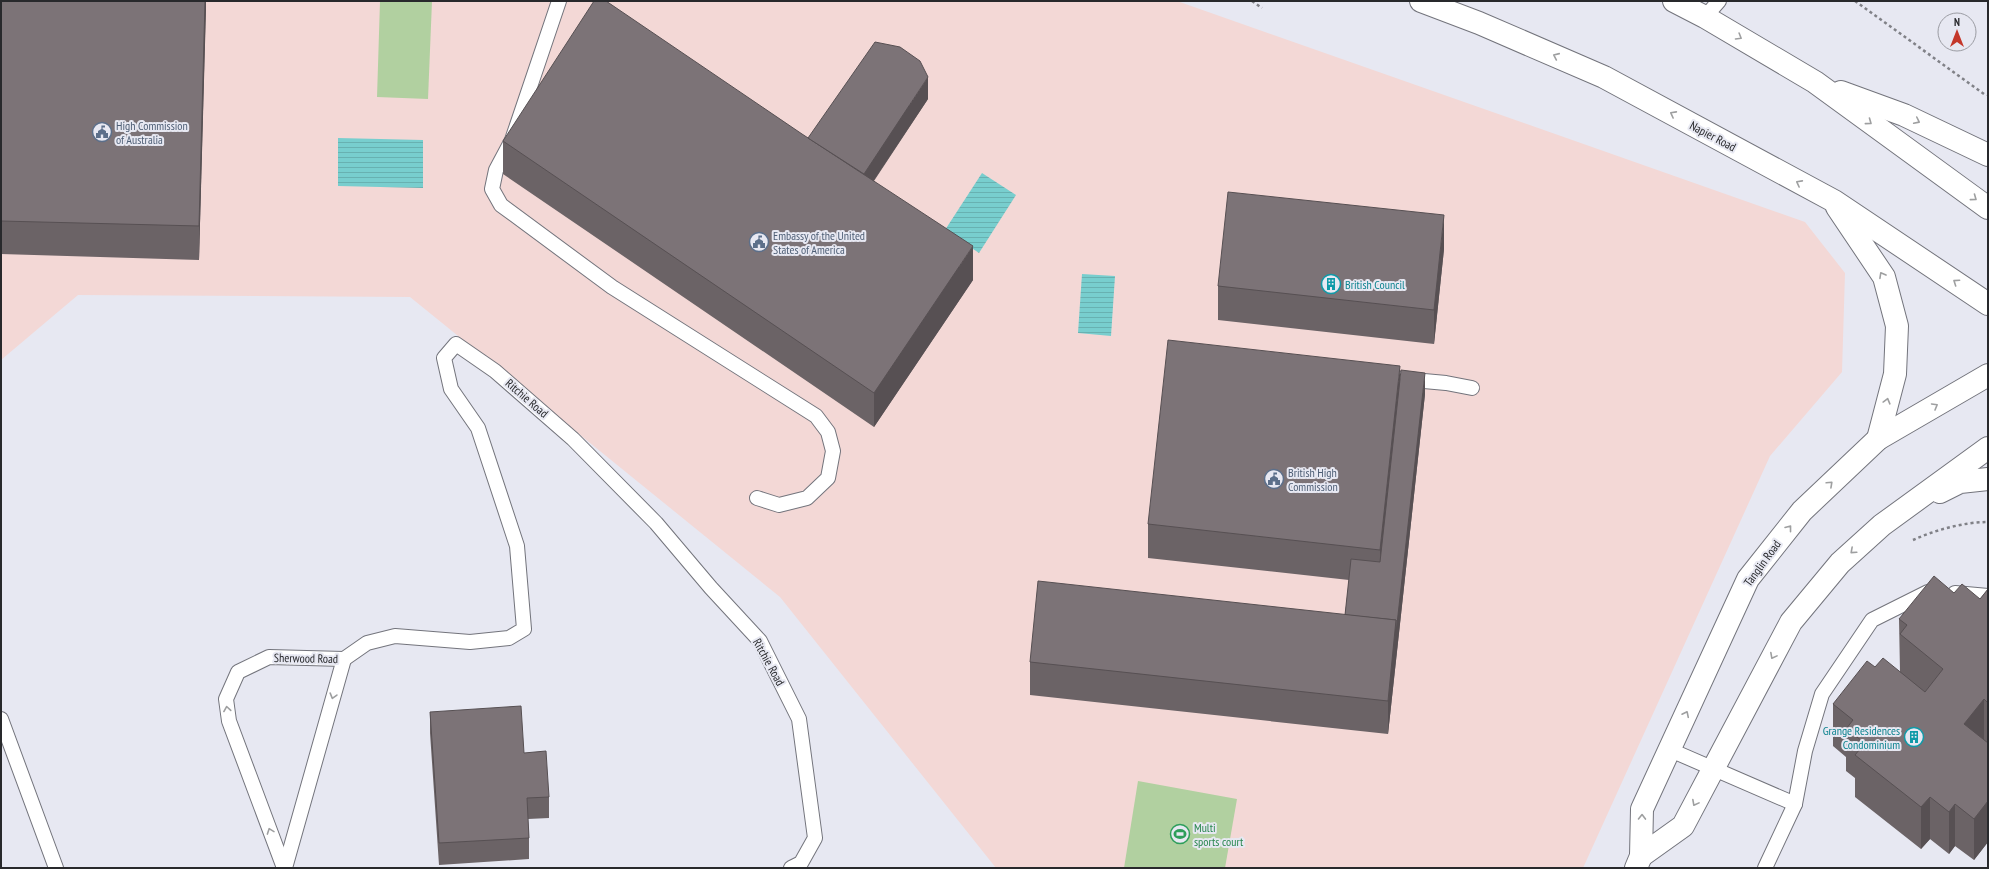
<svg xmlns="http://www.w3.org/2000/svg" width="1989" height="869" font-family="'PT Sans Narrow',sans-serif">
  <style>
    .commercial { fill: #f3d8d6 }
    .grass { fill: #b1d0a0 }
    .water { fill: url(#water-rules) }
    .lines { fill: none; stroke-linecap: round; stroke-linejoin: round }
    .service-casing { stroke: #73747c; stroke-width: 16 }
    .primary-casing { stroke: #73747c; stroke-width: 24 }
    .path { stroke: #808187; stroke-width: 2.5; stroke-dasharray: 3 3; stroke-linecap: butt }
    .service { stroke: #fff; stroke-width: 14 }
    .primary { stroke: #fff; stroke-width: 22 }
    .wall { fill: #6b6366 }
    .shaded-wall { fill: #575053 }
    .building { fill: #7c7377; stroke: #575053 }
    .oneway { stroke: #9e9fa0 }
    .labels { text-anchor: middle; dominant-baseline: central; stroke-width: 4; stroke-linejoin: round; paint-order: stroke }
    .service-label { font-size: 12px; fill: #4e5e75; stroke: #e7e8f2; text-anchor: start }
    .street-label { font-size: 12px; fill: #28292c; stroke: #e7e8f2 }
    .culture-label { font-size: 12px; fill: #0d838f; stroke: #e7e8f2; text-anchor: start }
    .leisure-label { font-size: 12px; fill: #27864d; stroke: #e7e8f2; text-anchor: start }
  </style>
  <defs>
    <pattern id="water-rules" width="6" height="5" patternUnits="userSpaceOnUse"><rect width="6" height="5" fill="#78cece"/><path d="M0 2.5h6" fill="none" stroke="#68b1b1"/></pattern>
  </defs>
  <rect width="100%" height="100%" fill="#e7e8f2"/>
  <polygon class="commercial" points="1,1 1177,1 1805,222 1845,273 1842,372 1770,456 1583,868 996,868 780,597 410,297 78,295 1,360"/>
  <g class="grass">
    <polygon points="380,1 432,1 428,99 377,97"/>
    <polygon points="1138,781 1237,799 1225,868 1124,868"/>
  </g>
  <g class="water">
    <polygon points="338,138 423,140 423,188 338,186"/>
    <polygon points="982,173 1016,195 979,253 945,230"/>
    <polygon points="1082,274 1115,276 1111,336 1078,333"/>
  </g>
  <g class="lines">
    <g class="service-casing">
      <g id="service">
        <polyline points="559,1 512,140 496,170 492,189 501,205 612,287 816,416 828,432 833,451 828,478 807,498 779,505 757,498"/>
        <polyline points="1705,17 1719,1"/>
        <polyline points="1380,377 1446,383 1472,388"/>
        <polyline points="1955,593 1988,596"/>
        <polyline points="344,659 367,643 395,636 470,642 509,638 524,629 517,546 478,428 451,389 444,358 456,344 495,371 573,439 656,523 711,588 760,641 799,719 815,838 801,863 791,868"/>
        <polyline points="1,719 56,868"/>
        <polyline points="1668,749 1795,804"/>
        <polyline points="284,868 229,721 226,699 238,672 269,657 344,659"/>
        <polyline points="285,868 344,659"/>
        <polyline points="1765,868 1795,804 1805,751 1822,694 1872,620 1928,592 1934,592"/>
      </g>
    </g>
    <g class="primary-casing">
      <g id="primary">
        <polyline points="1421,1 1479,23 1604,77 1834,201 1988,304"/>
        <polyline points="1674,1 1705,17 1815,82 1988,208"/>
        <polyline points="1841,92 1904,115 1988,155"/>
        <polyline points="1837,207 1884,277 1897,326 1895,374 1878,439"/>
        <polyline points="1940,492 1960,482 1988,479"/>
        <polyline points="1641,856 1683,826 1791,622 1840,563 1882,525 1988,448"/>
        <polyline points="1636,868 1641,856 1642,809 1748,579 1802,511 1878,439 1988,375"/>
      </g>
    </g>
    <g class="path">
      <polyline points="1252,1 1262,8"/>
      <polyline points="1855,1 1984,94 1988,95"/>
      <path d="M1913,540C1935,530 1964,522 1988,522"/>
    </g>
    <use href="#service" class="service"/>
    <use href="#primary" class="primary"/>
  </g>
  <g class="wall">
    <polygon points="1,1 206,1 199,260 1,254"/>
    <polygon points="928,99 874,181 973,280 874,427 503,174 503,141 808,138"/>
    <polygon points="1444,249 1434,344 1218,320 1218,286"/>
    <polygon points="1400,381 1425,394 1388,734 1030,695 1030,662 1345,615 1349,580 1148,558 1148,524"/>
    <polygon points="1988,589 1988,842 1974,860 1955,846 1949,854 1930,839 1921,849 1855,797 1855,778 1846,771 1846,757 1833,746 1833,704 1900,672 1899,619 1954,593 1980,599"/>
    <polygon points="430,712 524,753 549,797 549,818 528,819 529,838 529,859 439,865 430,733"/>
  </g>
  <g class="shaded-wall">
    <polygon points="205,1 206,1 206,9 199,260 199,226"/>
    <polygon points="928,77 928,99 858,204 858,183"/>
    <polygon points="1444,215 1444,249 1434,344 1434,310"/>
    <polygon points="973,246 973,280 874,427 874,393"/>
    <polygon points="1400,366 1400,400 1380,584 1380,550"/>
    <polygon points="1425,373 1425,394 1388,734 1388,701 1396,620"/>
    <polygon points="1984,699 1984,741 1964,724"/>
    <polygon points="1930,797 1930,839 1921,849 1921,807"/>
    <polygon points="1988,801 1988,842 1974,860 1974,819"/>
    <polygon points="1955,804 1955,846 1949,854 1949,812"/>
  </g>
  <g class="building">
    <polygon points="1,1 205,1 199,226 1,221"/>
    <polygon points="594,1 606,1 802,134 973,246 874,393 503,141"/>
    <polygon points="875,42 900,47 920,61 928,77 864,174 808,138"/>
    <polygon points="1228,192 1444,215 1434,310 1218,286"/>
    <polygon points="1168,340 1400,366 1380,550 1148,524"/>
    <polygon points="1401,370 1425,373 1396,633 1396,620 1345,615 1351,559 1380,562"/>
    <polygon points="1934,576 1954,593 1962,584 1980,599 1988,589 1988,703 1984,699 1964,724 1988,743 1988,801 1974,819 1955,804 1949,812 1930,797 1921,807 1855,755 1865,743 1846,729 1853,720 1833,704 1867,661 1875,667 1883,658 1925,692 1943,669 1900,634 1907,625 1899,619"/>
    <polygon points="1038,581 1396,620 1388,701 1030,662"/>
    <polygon points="521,706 524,753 546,751 549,797 527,798 529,838 439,843 430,712"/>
  </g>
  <defs><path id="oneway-chevron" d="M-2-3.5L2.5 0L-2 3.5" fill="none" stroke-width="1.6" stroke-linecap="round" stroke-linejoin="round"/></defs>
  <g class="oneway">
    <use href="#oneway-chevron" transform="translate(1739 37) rotate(31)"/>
    <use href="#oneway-chevron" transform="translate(1556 56) rotate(-156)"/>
    <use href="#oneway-chevron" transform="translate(1673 114) rotate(-152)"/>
    <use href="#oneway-chevron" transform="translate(1917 121) rotate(26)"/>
    <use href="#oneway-chevron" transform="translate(1869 122) rotate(36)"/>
    <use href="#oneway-chevron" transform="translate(1799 183) rotate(-152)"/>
    <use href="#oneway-chevron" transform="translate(1974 198) rotate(36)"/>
    <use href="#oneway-chevron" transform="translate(1882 275) rotate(-119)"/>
    <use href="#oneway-chevron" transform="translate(1956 282) rotate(-146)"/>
    <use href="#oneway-chevron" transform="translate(1887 401) rotate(-75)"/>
    <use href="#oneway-chevron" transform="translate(1935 406) rotate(-30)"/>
    <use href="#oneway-chevron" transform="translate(1830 484) rotate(-43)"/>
    <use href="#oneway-chevron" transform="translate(1789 528) rotate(-52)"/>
    <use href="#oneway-chevron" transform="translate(1853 551) rotate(138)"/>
    <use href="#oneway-chevron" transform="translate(1773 656) rotate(118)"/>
    <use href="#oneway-chevron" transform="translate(333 696) rotate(106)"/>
    <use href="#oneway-chevron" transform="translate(227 709) rotate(-99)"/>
    <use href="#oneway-chevron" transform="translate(1686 714) rotate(-64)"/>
    <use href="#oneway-chevron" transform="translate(1695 803) rotate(118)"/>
    <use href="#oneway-chevron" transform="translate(1642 817) rotate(-89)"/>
    <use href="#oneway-chevron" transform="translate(270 831) rotate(-110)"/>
  </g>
  <defs>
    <g id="civic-ring" transform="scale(1)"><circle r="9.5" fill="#e7e8f2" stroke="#5c6f8a" stroke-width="1.5"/><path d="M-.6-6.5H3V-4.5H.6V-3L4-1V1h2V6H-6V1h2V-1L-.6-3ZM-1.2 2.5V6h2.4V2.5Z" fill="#5c6f8a"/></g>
    <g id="building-ring" transform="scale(1)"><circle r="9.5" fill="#e7e8f2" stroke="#0f9aa8" stroke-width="1.5"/><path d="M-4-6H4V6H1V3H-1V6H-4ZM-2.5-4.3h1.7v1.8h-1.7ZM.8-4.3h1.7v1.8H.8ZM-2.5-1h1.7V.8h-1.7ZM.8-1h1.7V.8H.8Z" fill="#0f9aa8"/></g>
    <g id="stadium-ring" transform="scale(1)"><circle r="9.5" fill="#e7e8f2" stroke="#2e9e5b" stroke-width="1.5"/><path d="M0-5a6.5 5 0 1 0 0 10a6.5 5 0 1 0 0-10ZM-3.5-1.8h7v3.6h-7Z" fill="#2e9e5b"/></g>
  </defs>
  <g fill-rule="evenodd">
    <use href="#civic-ring" x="102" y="132"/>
    <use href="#civic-ring" x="759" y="242"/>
    <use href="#building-ring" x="1331" y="284"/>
    <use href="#civic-ring" x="1274" y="479"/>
    <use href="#building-ring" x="1914" y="737"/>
    <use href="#stadium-ring" x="1180" y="834"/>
  </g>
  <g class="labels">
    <g class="service-label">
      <text x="116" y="125">High Commission<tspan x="116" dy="14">of Australia</tspan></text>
      <text x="773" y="235">Embassy of the United<tspan x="773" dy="14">States of America</tspan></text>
      <text x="1288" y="472">British High<tspan x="1288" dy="14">Commission</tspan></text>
    </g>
    <g class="street-label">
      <text transform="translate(1713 136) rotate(28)">Napier Road</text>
      <text transform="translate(527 398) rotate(41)">Ritchie Road</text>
      <text transform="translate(1762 563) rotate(-54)">Tanglin Road</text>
      <text transform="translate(306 658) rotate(1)">Sherwood Road</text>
      <text transform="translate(769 662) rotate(61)">Ritchie Road</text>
    </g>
    <g class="culture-label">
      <text x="1345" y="284">British Council</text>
      <text x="1900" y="730" text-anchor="end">Grange Residences<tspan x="1900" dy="14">Condominium</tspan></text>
    </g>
    <g class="leisure-label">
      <text x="1194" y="827">Multi<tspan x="1194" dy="14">sports court</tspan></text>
    </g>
  </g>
  <rect width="1989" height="869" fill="none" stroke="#28292c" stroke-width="4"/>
  <g transform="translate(1957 32)"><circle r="19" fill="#e7e8f2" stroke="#9b9ca3"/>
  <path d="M0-3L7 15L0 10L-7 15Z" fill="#c4372b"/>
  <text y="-6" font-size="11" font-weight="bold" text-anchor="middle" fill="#28292c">N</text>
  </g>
</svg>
